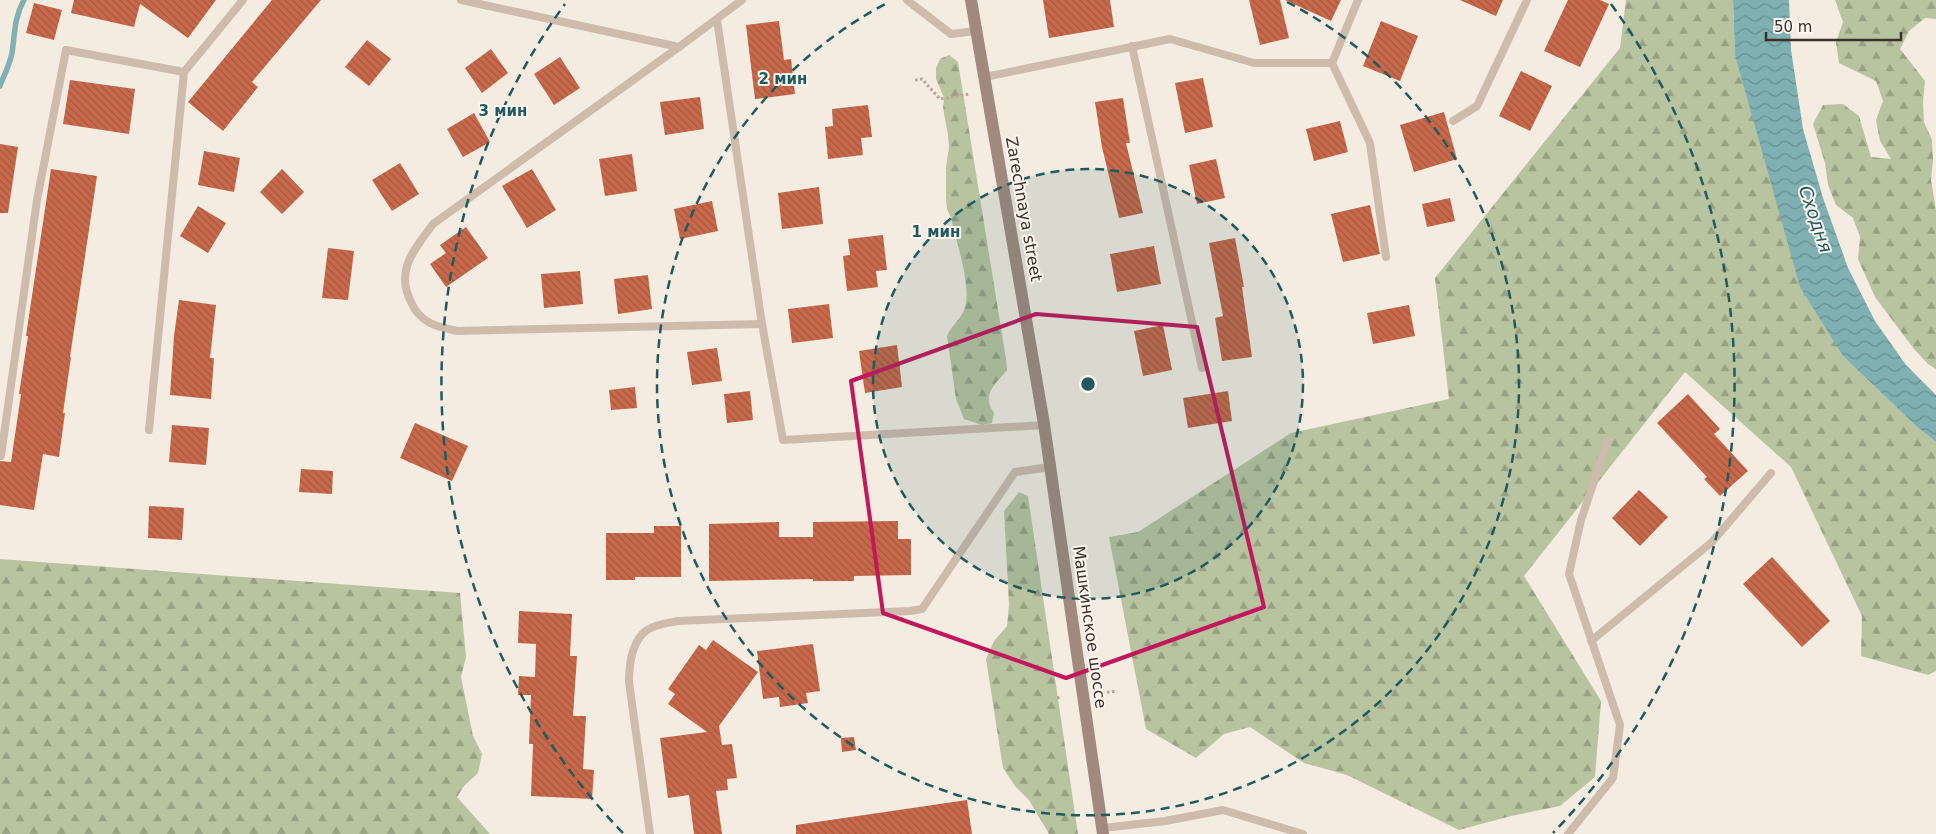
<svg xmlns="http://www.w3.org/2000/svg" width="1936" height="834" font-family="'DejaVu Sans',sans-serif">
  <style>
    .forest { fill: url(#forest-firs) }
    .water { fill: url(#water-waves) }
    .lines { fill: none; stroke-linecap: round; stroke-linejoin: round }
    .stream { stroke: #7fb0b2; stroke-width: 5.5 }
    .building { fill: url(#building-back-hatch) }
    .path { stroke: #b9a596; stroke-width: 3; stroke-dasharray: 2.5 2.5; stroke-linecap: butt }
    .service { stroke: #cdbbac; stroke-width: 8 }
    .secondary { stroke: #a18a7d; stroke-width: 12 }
    .marked { fill: none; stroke: #c2185b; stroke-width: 4; stroke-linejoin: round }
    .ring { fill: none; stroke: #1f5a5e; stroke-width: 2.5; stroke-dasharray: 9 6 }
    .labels { text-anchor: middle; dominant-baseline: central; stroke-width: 4; stroke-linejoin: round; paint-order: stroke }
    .street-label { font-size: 16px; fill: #3b302b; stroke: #fbf5ee }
    .water-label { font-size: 18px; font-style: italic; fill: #1f5a5e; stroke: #fbf5ee }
    .centre { fill: #1f5a5e; stroke: #fbf5ee; stroke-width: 2.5 }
    .ring-label { font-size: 15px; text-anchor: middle; font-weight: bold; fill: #1f5a5e; stroke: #fbf5ee; stroke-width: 4; stroke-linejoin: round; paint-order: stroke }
  </style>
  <defs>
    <pattern id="forest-firs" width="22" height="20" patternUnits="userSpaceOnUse" patternTransform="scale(1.25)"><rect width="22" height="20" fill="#b8c4a0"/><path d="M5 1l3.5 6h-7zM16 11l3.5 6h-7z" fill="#97a083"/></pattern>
    <pattern id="water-waves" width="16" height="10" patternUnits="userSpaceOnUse" patternTransform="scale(1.25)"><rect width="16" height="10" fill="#7fb0b2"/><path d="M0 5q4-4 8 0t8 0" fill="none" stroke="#699091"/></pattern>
    <pattern id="building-back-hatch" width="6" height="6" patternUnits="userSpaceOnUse" patternTransform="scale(1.25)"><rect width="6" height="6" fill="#c8694b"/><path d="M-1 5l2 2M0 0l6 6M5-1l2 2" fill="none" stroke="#a4573f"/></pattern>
  </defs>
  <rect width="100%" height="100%" fill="#f4ebe1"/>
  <g class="forest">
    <polygon points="1626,0 1733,0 1735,55 1843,356 1917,427 1936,442 1936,671 1928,675 1861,656 1862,616 1791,467 1685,372 1524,576 1601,701 1595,777 1560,806 1511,816 1459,830 1347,775 1304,763 1250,727 1224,734 1196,758 1146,729 1109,537 1138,532 1291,433 1449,399 1435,278 1620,48"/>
    <polygon points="1835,0 1936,0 1936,19 1925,18 1909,31 1900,49 1925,81 1923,102 1924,122 1932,140 1933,160 1931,180 1936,210 1936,369 1928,364 1914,349 1875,297 1858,259 1860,237 1853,218 1836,205 1828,185 1825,163 1813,124 1823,105 1843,104 1859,116 1871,157 1891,159 1880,141 1876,120 1883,101 1876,81 1839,63 1836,42 1843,22"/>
    <path d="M949,55L958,62L1006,359L1007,370C995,385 981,394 994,413L992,423L982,425L964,419L956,399L947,336C951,326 960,320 964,310C973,291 956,240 951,218L947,209L946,199V168L949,147L948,135L943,108L944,98L936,79V68L940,59Z"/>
    <polygon points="1019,492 1028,496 1078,834 1049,834 1029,800 1015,786 1003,768 986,659 994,641 1007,626 1009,605 1004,511"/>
    <polygon points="0,559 460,593 466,657 461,677 473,736 482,754 478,773 464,786 457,797 490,834 0,834"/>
  </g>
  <polygon class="water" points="1733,0 1789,0 1791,50 1803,129 1823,198 1848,268 1875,321 1906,365 1936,395 1936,442 1917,427 1843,356 1800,287 1735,55"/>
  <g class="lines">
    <path class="stream" d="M0,86C4,75 10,64 12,53C15,33 14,18 24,0"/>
  </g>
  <g class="building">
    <polygon points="74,0 216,0 188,38 140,4 134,27 71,13"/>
    <polygon points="272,0 321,0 252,82 258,87 223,131 188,102"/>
    <polygon points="1043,0 1110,0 1114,27 1049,38"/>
    <polygon points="1249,0 1280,0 1289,38 1260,45"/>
    <polygon points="1285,0 1341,0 1331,21"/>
    <polygon points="1460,0 1503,0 1496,16"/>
    <polygon points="1568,0 1600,0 1609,4 1580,67 1544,51"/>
    <polygon points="34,3 62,10 54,40 26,33"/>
    <polygon points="779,21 784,60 791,59 795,94 755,99 746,25"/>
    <polygon points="1381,21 1418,36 1400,81 1363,66"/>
    <polygon points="367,40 391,59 369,86 345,67"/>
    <polygon points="491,49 508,73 482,93 465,68"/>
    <polygon points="560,57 580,88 554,105 534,74"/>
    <polygon points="1521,71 1552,86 1530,131 1499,116"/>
    <polygon points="1203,78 1213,127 1185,133 1175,83"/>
    <polygon points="70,80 135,89 129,134 63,124"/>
    <polygon points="700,97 704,129 665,135 660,102"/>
    <polygon points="1123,98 1130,143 1126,143 1143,213 1119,218 1102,147 1095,102"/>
    <polygon points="868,105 872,137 861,138 863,155 828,159 825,127 833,126 832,109"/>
    <polygon points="1444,112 1457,159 1414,172 1400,125"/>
    <polygon points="474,113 490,142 463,157 447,129"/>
    <polygon points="1340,121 1348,152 1314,161 1306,129"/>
    <polygon points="0,144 18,147 8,213 0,213"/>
    <polygon points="204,151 240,158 234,192 198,185"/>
    <polygon points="632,154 637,191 605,196 599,159"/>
    <polygon points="1216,159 1225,198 1197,204 1189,165"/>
    <polygon points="400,163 419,194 392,211 372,180"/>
    <polygon points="51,169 97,176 70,357 71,357 63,413 65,413 59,457 43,454 34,510 0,505 0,461 11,462 21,394 19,394 28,336 26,336"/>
    <polygon points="282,169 304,192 282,214 260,192"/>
    <polygon points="532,169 556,210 527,228 502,186"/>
    <polygon points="819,187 823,224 782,229 778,193"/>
    <polygon points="1450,198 1455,221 1427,227 1422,204"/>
    <polygon points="712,201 718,231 680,239 674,209"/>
    <polygon points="1370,205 1380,254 1343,262 1331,214"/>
    <polygon points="198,206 226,223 208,253 180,236"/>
    <polygon points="466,227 488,258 446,287 430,264 446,253 440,245"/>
    <polygon points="883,235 887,270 876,271 878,287 847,291 843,256 850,255 848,239"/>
    <polygon points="1235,238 1244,287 1242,287 1252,357 1222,361 1215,318 1223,316 1209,243"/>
    <polygon points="1154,246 1161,284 1117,292 1110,254"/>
    <polygon points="328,248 354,251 348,300 322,298"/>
    <polygon points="580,271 583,304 544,308 541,274"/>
    <polygon points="648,275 652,309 618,314 614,279"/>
    <polygon points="179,300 216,305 210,358 214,358 211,399 170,395 174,336"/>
    <polygon points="829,304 833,338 792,343 788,309"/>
    <polygon points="1409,305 1415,336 1373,344 1367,313"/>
    <polygon points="1163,325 1172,370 1143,376 1134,331"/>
    <polygon points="897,345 902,387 865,393 859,351"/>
    <polygon points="717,348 722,381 692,385 687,352"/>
    <polygon points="635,387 637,408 611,410 609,390"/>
    <polygon points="750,391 753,420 727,423 724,394"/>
    <polygon points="1228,391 1232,421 1188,428 1183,398"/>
    <polygon points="1688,394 1720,429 1714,434 1748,471 1720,496 1704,479 1707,477 1657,423"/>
    <polygon points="415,423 468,446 452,481 400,458"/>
    <polygon points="172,425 209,428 206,465 169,462"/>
    <polygon points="301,469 333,471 332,494 299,492"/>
    <polygon points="1639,490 1668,517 1640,546 1612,518"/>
    <polygon points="149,506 184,508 182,540 148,538"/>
    <polygon points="898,521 898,539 911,539 911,575 854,576 854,581 813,581 813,579 709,581 709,524 779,522 779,537 813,537 813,522"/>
    <polygon points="654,526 681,526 681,577 635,577 635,580 606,580 606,533 654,533"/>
    <polygon points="1772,557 1830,621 1802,647 1743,584"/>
    <polygon points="519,611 572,614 570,656 577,656 573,716 586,716 583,769 594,770 592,799 531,796 533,744 529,744 531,695 518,695 519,676 535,677 536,644 518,643"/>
    <polygon points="713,640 758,672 719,726 722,745 732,744 737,778 727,779 728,790 716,791 722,834 694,834 689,795 668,798 660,738 707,732 668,704 675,694 668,689 699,645 706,650"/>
    <polygon points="813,644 820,691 806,693 808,703 780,707 779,697 763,699 757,651"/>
    <polygon points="854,737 856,750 842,752 841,738"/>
    <polygon points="967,800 972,834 796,834 796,825"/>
  </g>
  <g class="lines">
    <g class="path">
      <polyline points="915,80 922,79 940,99 970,94"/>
      <polyline points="1102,693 1117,691"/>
      <polyline points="1057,698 1062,697"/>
    </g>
    <g class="service">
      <polyline points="461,0 679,47"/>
      <path d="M742,0L679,47L433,224C414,250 394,271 412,304C416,313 421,318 430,323C438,327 448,329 457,331L762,324"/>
      <polyline points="907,0 951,34 976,31"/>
      <polyline points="717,20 762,324 783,440 1045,425"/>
      <polyline points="1132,46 1202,368"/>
      <polyline points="1332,63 1358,0"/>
      <polyline points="985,77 1170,39 1254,63 1332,63 1370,143 1386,257"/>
      <polyline points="1453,121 1477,106 1527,0"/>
      <polyline points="149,430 184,72"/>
      <polyline points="1,456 37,200 66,50 184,72 243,0"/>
      <polyline points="1591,641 1712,542 1771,473"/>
      <polyline points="1103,828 1165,821 1223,810 1303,834"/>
      <path d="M650,834L629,682C629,665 632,641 647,630C656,624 668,623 678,621L910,611L922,609L1015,472L1050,467"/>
      <polyline points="1568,834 1613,778 1620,725 1569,574 1581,520 1608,440"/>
    </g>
    <polyline class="secondary" points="971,0 1044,424 1103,834"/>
  </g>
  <path class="marked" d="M1036,314L1197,327L1264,607L1066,678L883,613L851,381Z"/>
  <circle cx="1088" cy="384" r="215" fill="#1f5a5e" fill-opacity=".12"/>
  <g class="ring">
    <circle cx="1088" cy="384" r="215"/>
    <path d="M1287 2A431 431 0 1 1 889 2"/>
    <path d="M623 833A646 646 0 0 1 565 4M1611 4A646 646 0 0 1 1553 833"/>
  </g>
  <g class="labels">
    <g class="street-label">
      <text transform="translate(1024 209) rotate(80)">Zarechnaya street</text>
      <text transform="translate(1090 627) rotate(82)">Машкинское шоссе</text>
    </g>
    <g class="water-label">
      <text transform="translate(1816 219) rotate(71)">Сходня</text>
    </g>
  </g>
  <circle cx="1088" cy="384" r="8" class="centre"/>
  <g class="ring-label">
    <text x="783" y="84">2 мин</text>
    <text x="503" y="116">3 мин</text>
    <text x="936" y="237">1 мин</text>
  </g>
  <path d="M1766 32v8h135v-8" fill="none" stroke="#3b302b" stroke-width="2.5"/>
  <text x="1774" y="32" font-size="15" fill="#3b302b" stroke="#fbf5ee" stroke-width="4" paint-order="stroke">50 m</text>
</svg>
